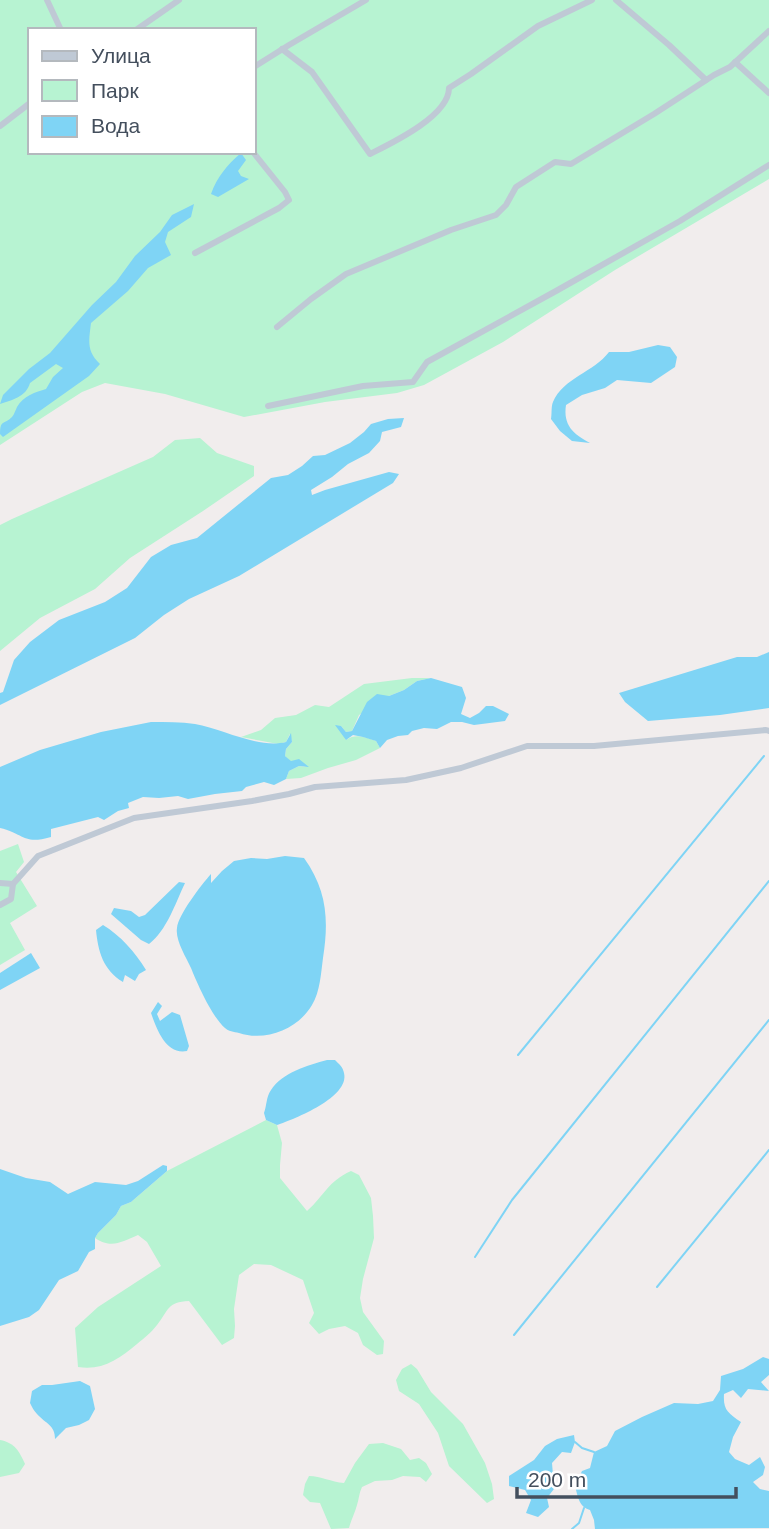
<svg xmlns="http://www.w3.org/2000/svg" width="769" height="1529" font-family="Arial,sans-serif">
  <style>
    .green { fill: #b7f3d2; fill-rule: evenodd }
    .water { fill: #7fd4f5 }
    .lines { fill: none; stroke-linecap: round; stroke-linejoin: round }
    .stream { stroke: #7fd4f5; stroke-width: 2 }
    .minor { stroke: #bfc9d5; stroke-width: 6 }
  </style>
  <rect width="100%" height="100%" fill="#f1eded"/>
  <g class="green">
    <path d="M0,0H769V179L615,270L503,342L424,385L397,393L325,402L244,417L165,394L105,383L82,392L0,445ZM30,30H254V152H30Z"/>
    <polygon points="200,438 217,453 254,466 254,476 203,511 130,558 95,589 40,618 0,651 0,525 12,519 153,457 175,440"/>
    <path d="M412,678H431L417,681L404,690L389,696L359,715L352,731L346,732L341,726L346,740C356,733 365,737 376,741L380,748L356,760L328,768L301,778L286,779L289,771L299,766L307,767L290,761L285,756L286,749L292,742L290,734L286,742L278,744L241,737L261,730L275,718L296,715L315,705L329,707L364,684Z"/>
    <polygon points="18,844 24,862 16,872 37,906 10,923 25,950 0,965 0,851"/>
    <path d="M266,1120L277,1125L282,1143L280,1165V1178L307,1211C325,1195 327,1182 351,1171L359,1175L371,1198L373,1216L374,1238L363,1279L360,1298L363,1312L384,1341L383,1354L377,1355L363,1345L358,1333L345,1326L329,1329L319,1334L309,1323L314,1313L303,1280L271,1265L254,1264L239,1275L234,1309L235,1326L234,1338L222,1345L189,1301C167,1302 169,1310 157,1325C151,1333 144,1338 137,1344C119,1359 102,1371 78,1367L75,1328L98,1307L161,1266L147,1242L138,1235C121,1242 112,1249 95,1238L98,1233L116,1215L121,1206L131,1202L167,1171Z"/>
    <polygon points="411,1364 417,1369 431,1392 463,1424 485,1463 492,1484 494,1499 487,1503 449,1466 438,1433 419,1404 399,1391 396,1380 402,1369"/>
    <path d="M0,1440C15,1443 19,1451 25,1464L19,1473L0,1477Z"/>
    <path d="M383,1443L401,1449L410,1460L419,1458L426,1463L432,1474L426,1482L420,1477L403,1476L392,1480L375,1481L362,1487C359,1493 359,1499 357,1505C355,1513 351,1520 349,1528L331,1529L320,1503L310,1502L303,1495L305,1484L309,1476C321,1476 331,1482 344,1483L355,1463L369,1444Z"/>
  </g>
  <g class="water">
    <path d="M241,153L246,160L238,171L241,176L249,179L218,197L211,194C217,177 227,165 241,153Z"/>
    <path d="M194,204L191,217L168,232L165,242L171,255L148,268L128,291L91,323C89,340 86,351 100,364L89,376L3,437L0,434C0,419 4,425 12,417C14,415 16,409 17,407C23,396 36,392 46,389L53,377L63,368L56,364L30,383C26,397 12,400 0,404L3,395L29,369L50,353L92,305L116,282L135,256L160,232L172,215Z"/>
    <path d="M658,345L670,347L677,357L675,367L651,383L617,380L605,388L582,395L566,405C563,425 573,434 590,443L572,441L560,431L551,419C552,414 551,406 553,402C563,378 594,372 609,352H629Z"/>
    <polygon points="404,418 401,427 382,432 380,441 369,453 348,464 332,477 311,490 312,495 325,490 389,472 399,474 393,483 239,576 189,599 164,615 135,638 0,705 0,693 3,692 14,660 30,642 59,620 105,602 127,588 151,557 171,545 197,538 271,478 288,475 302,466 313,456 325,455 350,443 364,432 371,424 388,419"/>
    <polygon points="769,652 769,708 720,715 648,721 625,702 619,693 737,657 757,657"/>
    <polygon points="431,678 462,687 466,698 461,714 470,718 479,713 486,706 493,706 509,714 505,721 474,725 462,722 451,722 437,729 424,728 412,731 408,735 398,736 387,740 380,748 376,741 363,737 353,735 346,740 335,725 341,726 346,732 352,731 367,702 377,694 389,696 404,690 417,681"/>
    <path d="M151,722C166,722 181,722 195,724C223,729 259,749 286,742L291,733L292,742L286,749L285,756L291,761L299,759L309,767L299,766L289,771L286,779L274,785L264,782L246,787L242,791L215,794L188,799L178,796L159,798L143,797L128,803L129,808L118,811L104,820L98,817L51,829V837C23,845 25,834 0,828V767L40,750L101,732Z"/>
    <path d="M285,856L304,858C327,890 329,920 323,958C321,973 320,992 312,1005C298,1029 266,1042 239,1033C234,1032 228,1031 225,1028C212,1017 197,983 191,968C186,957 175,940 177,928C178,915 202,884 211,874V883L222,871L234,861L251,858L267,859Z"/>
    <path d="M179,882L185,883C175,904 167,930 149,944L141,940L111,914L114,908L131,911L139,917L145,915Z"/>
    <path d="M103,925C121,936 135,952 146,970L139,974L135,981L125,975L123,982C103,970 98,951 96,930Z"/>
    <polygon points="31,953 40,968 0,990 0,973"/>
    <path d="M158,1002L162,1006L157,1014L160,1021L172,1012L180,1015L189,1046L187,1051C166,1055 157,1030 151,1013Z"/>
    <path d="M327,1060H335C339,1064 343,1067 344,1073C350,1097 295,1119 277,1125L266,1120L264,1113C267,1105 266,1097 271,1090C282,1073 308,1065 327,1060Z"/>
    <polygon points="163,1165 167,1166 167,1171 131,1202 121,1206 116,1215 98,1233 95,1238 95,1249 89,1252 78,1271 59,1280 39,1310 29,1317 0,1326 0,1169 26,1178 50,1182 68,1194 95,1182 126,1185 138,1181"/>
    <path d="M763,1357L769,1359V1375L761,1382L769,1391L748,1389L741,1398L733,1390L724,1394C723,1410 728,1413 741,1422L733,1437L729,1452L735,1459L749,1465L760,1457L765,1467L763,1475L753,1482L760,1489L769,1491V1528L595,1529L594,1520L590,1510C579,1507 578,1497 575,1486L582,1471L590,1468L594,1452L607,1446L615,1431L642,1417L674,1403L698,1404L713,1401L720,1390L721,1376L743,1369Z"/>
    <path d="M80,1381L90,1386L95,1409L89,1420L79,1425L66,1428L55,1439C55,1425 46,1424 37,1414C34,1411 32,1407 30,1403L32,1391L42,1385H52Z"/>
    <polygon points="574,1435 575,1442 571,1453 562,1452 552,1463 553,1475 557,1485 547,1498 549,1507 538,1517 526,1513 531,1500 525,1490 509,1486 509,1476 534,1460 545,1446 557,1439"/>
  </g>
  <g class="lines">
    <g class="stream">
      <polyline points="518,1055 764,756"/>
      <polyline points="475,1257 512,1200 769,881"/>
      <polyline points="657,1287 769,1150"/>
      <polyline points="514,1335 769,1020"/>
      <polyline points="575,1442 582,1448 594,1452"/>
      <polyline points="572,1529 579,1523 584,1508"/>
    </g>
    <g class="minor">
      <polyline points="47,0 61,30"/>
      <polyline points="616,0 669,45 706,80"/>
      <polyline points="136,30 179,0"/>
      <path d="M282,49L312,72L370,154C392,143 449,116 449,88L471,74L538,26L592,0"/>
      <polyline points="735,62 769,93"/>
      <polyline points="254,67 289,45 366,0"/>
      <polyline points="0,126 30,103"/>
      <polyline points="195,253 279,208 289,200 285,192 253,152"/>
      <polyline points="277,327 311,299 346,274 451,230 496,215 506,205 516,187 555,162 571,164 654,114 714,75 730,67 769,31"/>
      <polyline points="268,406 363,386 413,382 427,362 556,291 680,221 769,165"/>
      <polyline points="0,883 13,884"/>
      <polyline points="0,905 11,899 13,884 38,856 134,818 252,801 289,794 315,787 406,780 461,768 527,746 594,746 766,730 769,731"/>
    </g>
  </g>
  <rect x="28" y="28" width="228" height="126" fill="#ffffff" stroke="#b4b9be" stroke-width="2"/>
  <rect x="42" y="51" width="35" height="10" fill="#bfc9d5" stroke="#b4b9be" stroke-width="2"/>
  <text x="91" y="63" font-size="21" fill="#444f5d">Улица</text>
  <rect x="42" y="80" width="35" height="21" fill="#b7f3d2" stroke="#b4b9be" stroke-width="2"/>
  <text x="91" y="98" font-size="21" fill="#444f5d">Парк</text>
  <rect x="42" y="116" width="35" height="21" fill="#7fd4f5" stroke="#b4b9be" stroke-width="2"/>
  <text x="91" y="133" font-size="21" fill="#444f5d">Вода</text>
  <path d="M517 1487v10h219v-10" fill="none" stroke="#444f5d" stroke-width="3.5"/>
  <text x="528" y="1487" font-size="21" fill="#444f5d" stroke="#ffffff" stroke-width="5" paint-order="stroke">200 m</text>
</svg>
